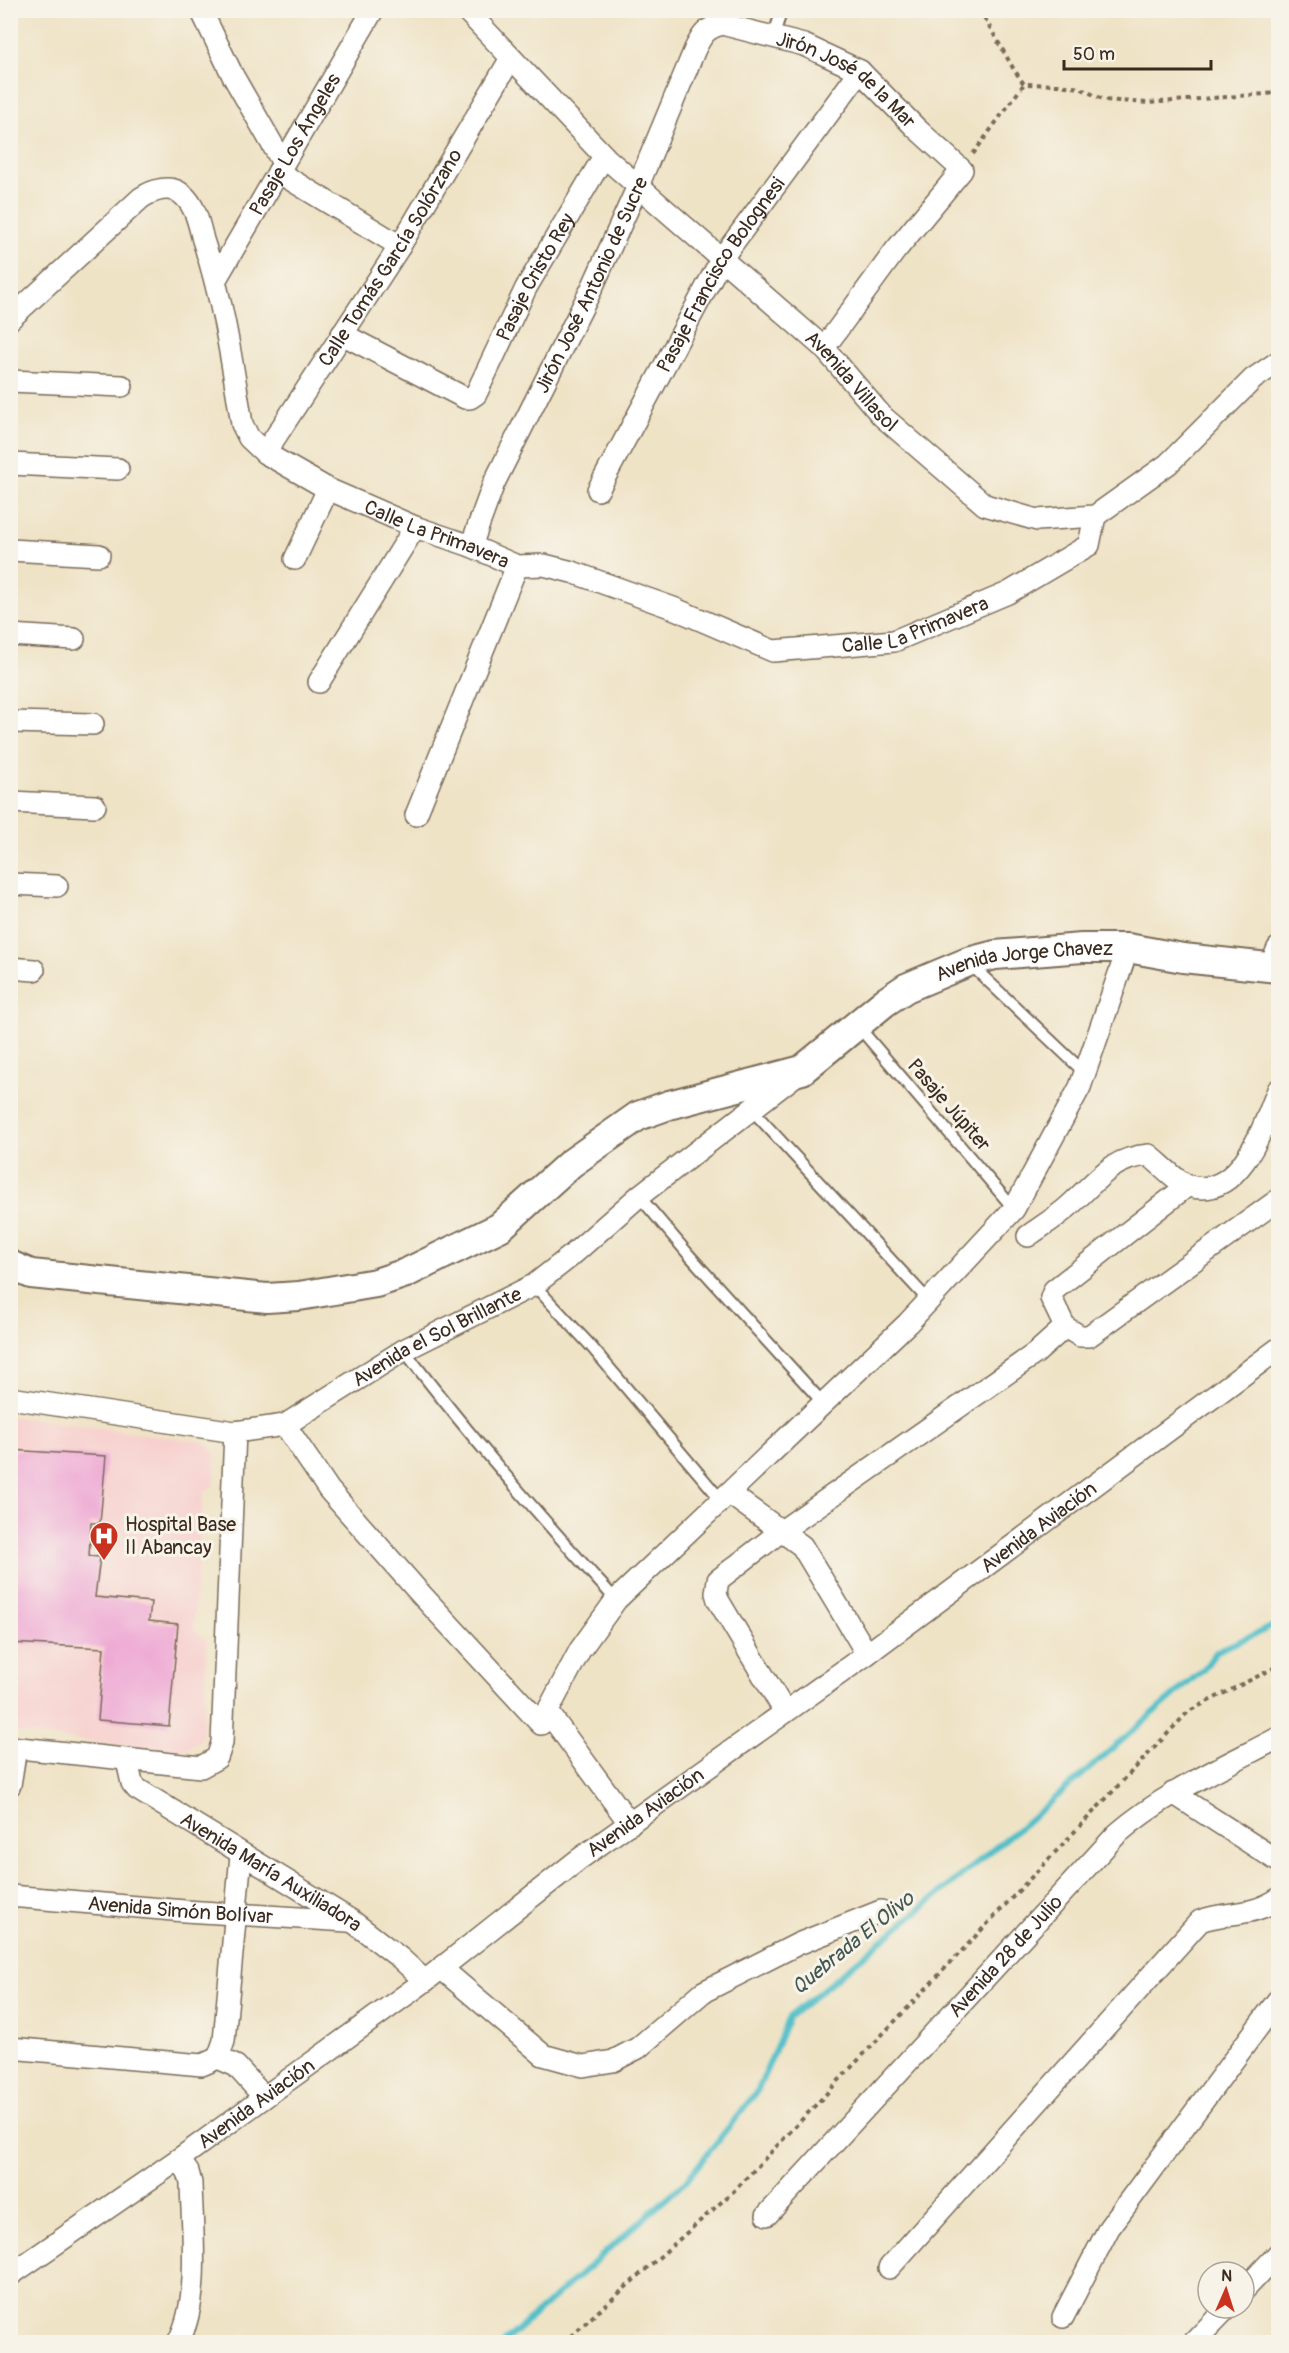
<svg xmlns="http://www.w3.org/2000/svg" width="1289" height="2353" font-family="Pangolin,sans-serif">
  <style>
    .built { fill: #f7d0ce }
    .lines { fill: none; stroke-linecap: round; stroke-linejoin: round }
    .stream { stroke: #51bfc9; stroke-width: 6 }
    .building { fill: #eea8d4 }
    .lane-casing { stroke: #7a6b59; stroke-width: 14 }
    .street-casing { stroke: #7a6b59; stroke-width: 24 }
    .secondary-casing { stroke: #7a6b59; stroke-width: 32 }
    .path { stroke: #7a6b59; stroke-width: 4; stroke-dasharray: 4.5 4.5; stroke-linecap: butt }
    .lane { stroke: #fff; stroke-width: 10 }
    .street { stroke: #fff; stroke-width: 21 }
    .secondary { stroke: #fff; stroke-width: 28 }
    .labels { text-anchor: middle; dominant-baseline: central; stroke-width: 6; stroke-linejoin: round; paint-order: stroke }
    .street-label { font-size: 20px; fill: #3b2a1e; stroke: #f7f3e8 }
    .poi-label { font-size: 20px; fill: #3b2a1e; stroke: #f7f3e8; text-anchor: start }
    .water-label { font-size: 21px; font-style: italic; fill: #425751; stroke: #f7f3e8 }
  </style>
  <rect width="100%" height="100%" fill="#f7f3e8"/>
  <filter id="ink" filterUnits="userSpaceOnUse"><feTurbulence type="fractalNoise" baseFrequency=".0167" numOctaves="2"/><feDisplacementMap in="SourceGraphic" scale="12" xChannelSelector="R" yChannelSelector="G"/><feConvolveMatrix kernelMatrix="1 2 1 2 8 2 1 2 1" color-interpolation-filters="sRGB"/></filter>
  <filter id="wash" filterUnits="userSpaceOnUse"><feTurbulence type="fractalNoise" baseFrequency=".008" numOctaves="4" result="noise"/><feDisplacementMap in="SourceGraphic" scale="24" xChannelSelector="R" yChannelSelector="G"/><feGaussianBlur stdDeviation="1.35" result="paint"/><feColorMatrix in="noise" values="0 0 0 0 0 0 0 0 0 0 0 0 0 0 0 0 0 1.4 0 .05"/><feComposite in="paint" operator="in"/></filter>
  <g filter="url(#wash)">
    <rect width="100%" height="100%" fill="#efe3c6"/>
    <polygon class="built" points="11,1416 205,1442 215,1454 215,1484 203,1494 193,1628 207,1642 203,1737 183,1753 11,1732"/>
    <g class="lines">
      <polyline class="stream" points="504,2342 685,2182 758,2090 789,2017 1052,1801 1203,1670 1217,1651 1278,1624"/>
    </g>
    <g id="blocks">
      <polygon class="building" points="10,1450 106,1456 100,1523 91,1523 89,1556 100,1557 95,1597 151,1602 149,1621 178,1624 169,1726 98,1720 104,1648 10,1643"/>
    </g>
  </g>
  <g filter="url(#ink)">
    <use href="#blocks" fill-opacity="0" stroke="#7a6b59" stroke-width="1.5"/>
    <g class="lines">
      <g class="lane-casing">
        <g id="lane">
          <polyline points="773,37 782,10"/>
          <polyline points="970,964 1085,1073"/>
          <polyline points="857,1025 1014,1209"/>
          <polyline points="752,1110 929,1301"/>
          <polyline points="639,1196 689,1255 824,1404"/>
          <polyline points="534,1285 589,1344 722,1501"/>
          <path d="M404,1350C470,1437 542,1519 616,1600"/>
        </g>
      </g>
      <g class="street-casing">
        <g id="street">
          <polyline points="201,10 233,76 283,163"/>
          <path id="s1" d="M466,10L607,159L824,348L882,416L985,505L1037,520L1095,516L1168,464L1253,379L1278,362"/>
          <polyline points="278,172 400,246"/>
          <path id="s2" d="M216,279L373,10"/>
          <path id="s3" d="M10,319L141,198C153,190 171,184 183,195C196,206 199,225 203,240C223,300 232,362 242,424L249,438L265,453L328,489L415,527L471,546L517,566L544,565L572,572L673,608L773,651L894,641L1008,593L1089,545L1095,516"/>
          <path id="s4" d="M342,334L465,398H470L476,394L526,288L604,156"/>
          <polyline points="10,381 122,386"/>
          <path id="s5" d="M265,453L400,246L511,58"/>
          <polyline points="10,464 118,469"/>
          <path id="s6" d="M598,490L722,258L860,71"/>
          <path id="s7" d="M471,546L494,483L592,288L638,186L695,49C702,35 706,28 722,24L804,45L860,71L916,128L962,170L895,251L824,348"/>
          <polyline points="10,550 99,555"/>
          <polyline points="295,559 328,489"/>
          <polyline points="10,635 74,639"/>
          <polyline points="319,682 415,527"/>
          <polyline points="10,722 93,724"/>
          <polyline points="10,802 95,806"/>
          <polyline points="416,815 517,566"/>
          <polyline points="10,884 57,886"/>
          <polyline points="1270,967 1278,948"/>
          <polyline points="10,968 34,970"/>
          <path d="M1028,1236C1042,1226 1057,1217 1069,1206C1097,1181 1110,1158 1149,1155C1159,1163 1178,1183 1189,1186C1240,1201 1264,1125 1278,1090"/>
          <polyline points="1065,1327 1080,1336 1089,1336 1278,1200"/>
          <path id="s8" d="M10,1398L235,1432L285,1425L404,1350L534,1285L571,1256L639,1196L796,1075"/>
          <polyline points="285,1425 329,1490 418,1591 541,1724 580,1650 616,1600 908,1323 1014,1209 1080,1087 1128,948"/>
          <polyline points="730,1494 802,1546 867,1654"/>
          <polyline points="548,1712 630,1824"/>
          <polyline points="785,1712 718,1600 716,1593 718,1580 780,1532 1036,1353 1065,1327 1051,1298 1054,1290 1187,1186"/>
          <polyline points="10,1747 201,1767 217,1758 222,1743 235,1432"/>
          <path id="s9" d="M127,1761L132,1783L137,1789L352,1921L400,1958L425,1981"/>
          <polyline points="10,1785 16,1748"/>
          <polyline points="1173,1793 1278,1861"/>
          <path id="s10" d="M10,1896L185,1911L348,1921"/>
          <polyline points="441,1968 543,2055 583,2066 613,2061 638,2048 703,1992 798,1944 881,1911"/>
          <polyline points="10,2048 202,2065 218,2058 236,2066 264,2097"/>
          <polyline points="218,2058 224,2041 241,1855"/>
          <path id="s11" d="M767,2215L1117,1834C1164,1793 1223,1767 1278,1738"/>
          <path d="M889,2268L1200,1921C1228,1911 1251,1917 1278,1899"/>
          <path id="s12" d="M10,2275L179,2159L425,1981L578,1860L867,1654L1278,1349"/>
          <polyline points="1244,2290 1278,2254"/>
          <polyline points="1063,2317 1109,2228 1278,2000"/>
          <path d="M178,2342C201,2301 192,2230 191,2183L188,2172L179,2159"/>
          <polyline points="1194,2342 1227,2308"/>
        </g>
      </g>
      <g class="secondary-casing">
        <g id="secondary">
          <path id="s13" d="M10,1265L31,1274L267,1298L299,1296L376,1283L406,1273L500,1227L570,1164L638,1116L669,1105L802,1070L885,1002L906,988L968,962L995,955L1082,948H1128L1183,958L1278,968"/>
        </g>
      </g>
      <g class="path">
        <polyline points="980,10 1013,68 1024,84 1059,85 1080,88 1104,100 1148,103 1278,93"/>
        <polyline points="973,154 1024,84"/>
        <polyline points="564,2342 736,2189 1189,1711 1278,1666"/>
      </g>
      <use href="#lane" class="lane"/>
      <use href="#street" class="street"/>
      <use href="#secondary" class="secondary"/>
    </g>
  </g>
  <defs>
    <g id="hospital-pin" transform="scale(1.5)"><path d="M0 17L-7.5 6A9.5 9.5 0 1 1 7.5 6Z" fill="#c8321e" stroke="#f7f3e8"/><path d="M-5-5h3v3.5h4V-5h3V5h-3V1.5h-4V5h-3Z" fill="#fff"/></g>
  </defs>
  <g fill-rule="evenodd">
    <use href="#hospital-pin" x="104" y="1536"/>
  </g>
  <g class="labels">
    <g class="street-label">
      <text stroke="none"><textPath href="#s7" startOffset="723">Jirón José de la Mar</textPath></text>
      <text stroke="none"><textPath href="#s2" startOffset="156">Pasaje Los Ángeles</textPath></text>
      <text stroke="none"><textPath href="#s5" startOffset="232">Calle Tomás García Solórzano</textPath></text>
      <text stroke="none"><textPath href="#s6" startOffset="248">Pasaje Francisco Bolognesi</textPath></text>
      <text stroke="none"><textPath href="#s4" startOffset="282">Pasaje Cristo Rey</textPath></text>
      <text stroke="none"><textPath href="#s7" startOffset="288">Jirón José Antonio de Sucre</textPath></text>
      <text stroke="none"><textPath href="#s1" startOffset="536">Avenida Villasol</textPath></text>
      <text stroke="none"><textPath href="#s3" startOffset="690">Calle La Primavera</textPath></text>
      <text stroke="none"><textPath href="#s3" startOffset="1194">Calle La Primavera</textPath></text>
      <text stroke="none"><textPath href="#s13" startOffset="1110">Avenida Jorge Chavez</textPath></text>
      <text transform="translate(949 1105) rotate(49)">Pasaje Júpiter</text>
      <text stroke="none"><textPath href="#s8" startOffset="454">Avenida el Sol Brillante</textPath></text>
      <text stroke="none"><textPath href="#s12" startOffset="1272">Avenida Aviación</textPath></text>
      <text stroke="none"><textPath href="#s12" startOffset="786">Avenida Aviación</textPath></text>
      <text stroke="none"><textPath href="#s9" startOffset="188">Avenida María Auxiliadora</textPath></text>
      <text stroke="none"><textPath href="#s10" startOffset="171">Avenida Simón Bolívar</textPath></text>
      <text stroke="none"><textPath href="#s11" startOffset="352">Avenida 28 de Julio</textPath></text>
      <text stroke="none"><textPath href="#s12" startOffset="300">Avenida Aviación</textPath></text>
    </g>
    <g class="poi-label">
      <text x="125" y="1524">Hospital Base<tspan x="125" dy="23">II Abancay</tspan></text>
    </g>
    <g class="water-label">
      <text transform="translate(853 1943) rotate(-39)">Quebrada El Olivo</text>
    </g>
  </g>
  <rect width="1289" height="2353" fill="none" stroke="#f7f3e8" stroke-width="36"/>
  <g transform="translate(1226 2290) rotate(3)"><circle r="28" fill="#f7f3e8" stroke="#aca397" stroke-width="1.5"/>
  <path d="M0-4.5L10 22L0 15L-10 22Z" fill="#c8321e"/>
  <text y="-9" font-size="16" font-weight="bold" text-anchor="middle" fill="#3b2a1e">N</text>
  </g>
  <path d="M1064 60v9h147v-9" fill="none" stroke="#3b2a1e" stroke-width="3"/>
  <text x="1073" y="60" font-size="18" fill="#3b2a1e" stroke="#f7f3e8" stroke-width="4.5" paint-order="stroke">50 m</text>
</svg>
